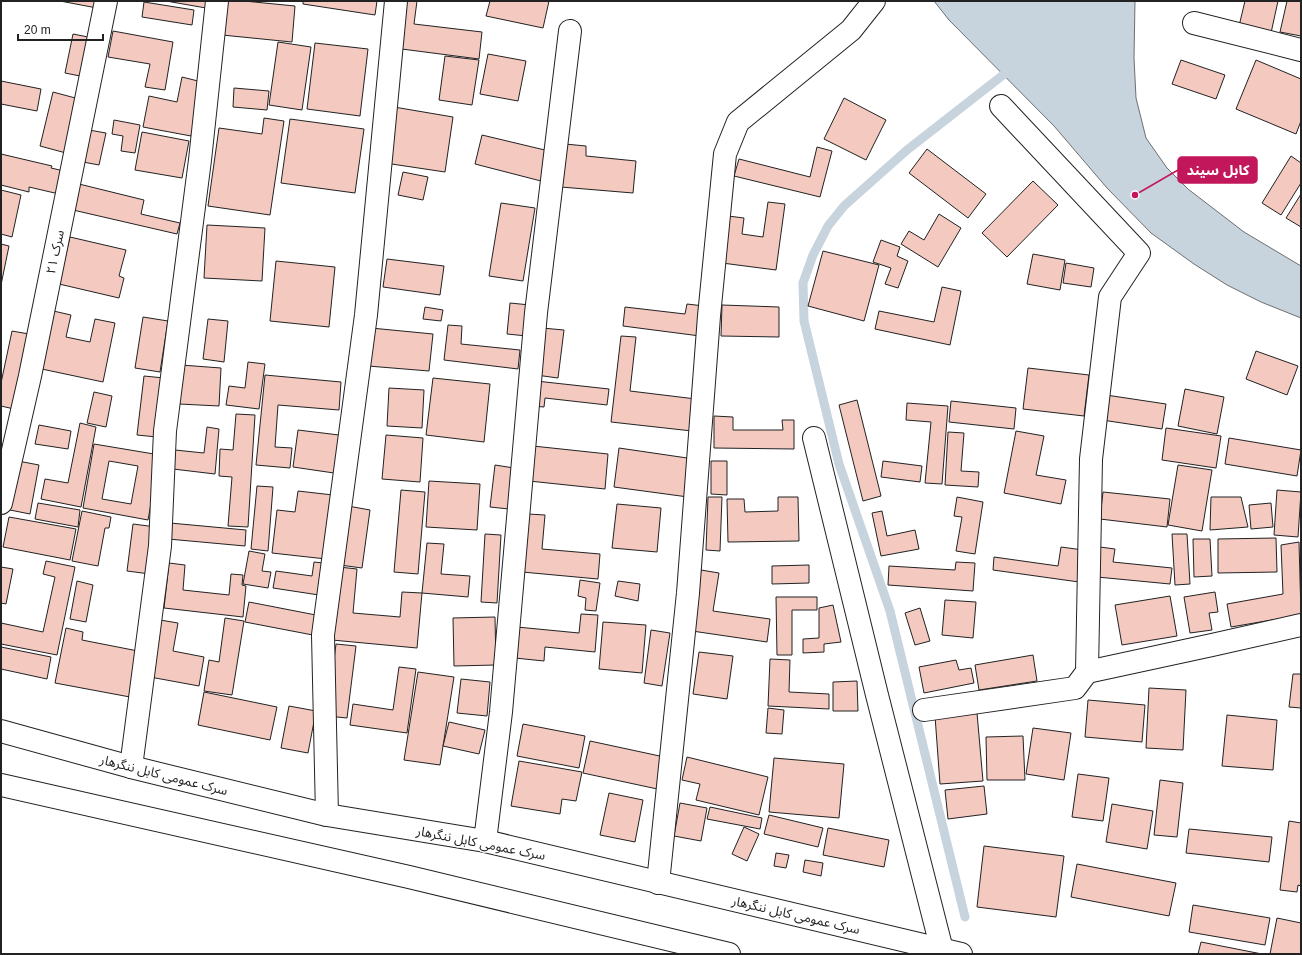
<svg xmlns="http://www.w3.org/2000/svg" width="1302" height="955" font-family="Arial,'Noto Sans Arabic',sans-serif">
  <style>
    .water { fill: #c7d3dd; stroke: #6f6f6f }
    .lines { fill: none; stroke-linecap: round; stroke-linejoin: round }
    .stream { stroke: #c7d3dd; stroke-width: 9 }
    .building { fill: #f3c9c0; stroke: #222; fill-rule: evenodd }
    .street-casing { stroke: #222; stroke-width: 24 }
    .highway-casing { stroke: #222; stroke-width: 24 }
    .street { stroke: #fff; stroke-width: 22 }
    .highway { stroke: #fff; stroke-width: 22 }
    .labels { text-anchor: middle; dominant-baseline: central; stroke-width: 3; stroke-linejoin: round; paint-order: stroke }
    .street-label { font-size: 13px; fill: #222; stroke: #fff }
    .leader { fill: none; stroke: #c2185b; stroke-width: 1.5 }
    .callout-dot { fill: #c2185b; stroke: #fff; stroke-width: 1.5 }
    .callout { fill: #c2185b; stroke: #c2185b; stroke-width: 1.5 }
    .callout-label { font-size: 14px; text-anchor: middle; font-weight: bold; fill: #fff }
  </style>
  <rect width="100%" height="100%" fill="#fff"/>
  <polygon class="water" points="934,1 1135,1 1134,58 1136,98 1146,138 1167,168 1188,189 1244,232 1301,266 1301,318 1261,302 1227,285 1194,264 1151,233 1107,188 1054,126 949,20"/>
  <g class="lines">
    <polyline class="stream" points="965,917 890,611 839,464 804,321 803,283 813,255 828,226 844,206 907,150 1012,68"/>
  </g>
  <g class="building">
    <polygon points="60,1 99,1 97,8"/>
    <polygon points="166,1 207,1 206,8"/>
    <polygon points="225,1 244,1 295,6 292,42 222,35"/>
    <polygon points="303,1 377,1 375,15 303,4"/>
    <polygon points="400,1 417,1 414,24 482,32 479,59 394,48"/>
    <polygon points="490,1 549,1 543,28 486,16"/>
    <polygon points="1245,1 1278,1 1271,33 1239,26"/>
    <polygon points="1287,1 1301,1 1301,36 1280,32"/>
    <polygon points="144,2 194,10 192,25 142,17"/>
    <polygon points="113,31 173,42 165,90 145,87 150,64 108,57"/>
    <polygon points="73,34 93,38 85,77 65,73"/>
    <polygon points="278,42 311,47 302,110 269,105"/>
    <polygon points="315,43 368,49 360,116 307,109"/>
    <polygon points="488,54 526,61 518,101 480,94"/>
    <polygon points="445,56 479,60 472,105 439,100"/>
    <polygon points="1181,60 1225,75 1216,99 1172,84"/>
    <polygon points="1256,60 1301,79 1301,121 1296,134 1236,109"/>
    <polygon points="182,77 202,82 191,136 143,127 149,96 177,102"/>
    <polygon points="1,81 41,89 37,111 1,104"/>
    <polygon points="234,88 269,91 267,110 233,107"/>
    <polygon points="53,92 79,99 66,153 40,146"/>
    <polygon points="844,98 886,120 866,160 824,139"/>
    <polygon points="394,107 453,117 445,172 385,163"/>
    <polygon points="264,118 284,121 270,215 208,206 219,128 262,134"/>
    <polygon points="290,119 364,129 355,193 281,183"/>
    <polygon points="114,120 140,125 135,153 121,151 123,136 112,134"/>
    <polygon points="89,130 106,133 99,165 83,162"/>
    <polygon points="142,132 189,141 182,178 135,170"/>
    <polygon points="482,135 549,151 541,181 475,164"/>
    <polygon points="565,144 586,146 586,156 636,161 633,193 561,187"/>
    <polygon points="817,147 832,151 820,197 734,176 739,159 810,177"/>
    <polygon points="927,149 986,194 968,218 909,173"/>
    <polygon points="1,154 52,166 51,168 64,171 59,194 29,187 29,192 1,185"/>
    <polygon points="1291,156 1301,163 1301,183 1281,215 1262,203"/>
    <polygon points="403,172 428,177 423,200 398,195"/>
    <polygon points="1033,181 1058,205 1007,257 982,233"/>
    <polygon points="79,184 144,200 141,214 180,223 177,234 73,210"/>
    <polygon points="1,190 21,195 12,237 1,234"/>
    <polygon points="1301,194 1301,227 1286,218"/>
    <polygon points="768,202 785,204 776,270 722,263 728,216 744,218 742,234 763,237"/>
    <polygon points="501,203 535,208 523,281 489,276"/>
    <polygon points="939,214 961,228 938,267 901,244 909,231 924,240"/>
    <polygon points="207,225 265,228 262,281 204,278"/>
    <polygon points="70,237 126,250 119,276 124,278 119,298 59,284"/>
    <polygon points="881,240 900,247 897,256 908,261 898,288 885,284 891,268 873,262"/>
    <polygon points="1,244 9,246 1,285"/>
    <polygon points="823,251 879,265 864,321 808,306"/>
    <polygon points="1033,254 1065,260 1060,290 1027,284"/>
    <polygon points="387,259 444,266 440,295 383,287"/>
    <polygon points="276,261 335,267 329,327 270,321"/>
    <polygon points="1066,263 1094,268 1091,287 1063,283"/>
    <polygon points="942,287 961,291 950,345 875,329 879,311 934,322"/>
    <polygon points="510,303 530,305 527,336 507,334"/>
    <polygon points="687,304 704,306 700,336 623,326 625,307 685,314"/>
    <polygon points="722,305 779,307 779,337 721,336"/>
    <polygon points="425,307 443,310 441,321 423,319"/>
    <polygon points="49,310 71,315 66,337 90,342 95,319 115,323 103,382 37,368"/>
    <polygon points="143,317 168,321 160,372 135,368"/>
    <polygon points="208,319 228,321 224,362 203,359"/>
    <polygon points="448,325 462,326 461,344 520,350 518,369 444,360"/>
    <polygon points="371,328 433,334 429,371 368,366"/>
    <polygon points="542,328 564,330 558,378 536,375"/>
    <polygon points="12,331 29,334 14,409 1,406 1,383"/>
    <polygon points="621,336 636,337 630,391 696,399 692,431 611,422"/>
    <polygon points="1256,351 1298,366 1287,395 1246,379"/>
    <polygon points="248,362 265,364 259,409 226,405 229,386 245,388"/>
    <polygon points="181,365 221,368 219,406 179,404"/>
    <polygon points="1028,368 1089,375 1084,416 1023,409"/>
    <polygon points="265,375 341,382 339,410 278,405 275,447 292,448 290,468 256,465"/>
    <polygon points="144,376 164,378 157,437 137,435"/>
    <polygon points="433,378 490,384 484,442 426,435"/>
    <polygon points="536,381 609,389 607,405 545,398 544,407 533,406"/>
    <polygon points="389,388 424,390 422,428 387,426"/>
    <polygon points="1185,389 1224,397 1217,434 1178,426"/>
    <polygon points="94,392 112,396 106,427 87,423"/>
    <polygon points="1106,395 1166,404 1162,429 1102,420"/>
    <polygon points="857,400 881,496 863,501 839,405"/>
    <polygon points="951,401 1016,408 1014,429 949,422"/>
    <polygon points="907,403 948,406 942,484 925,483 931,422 906,420"/>
    <polygon points="236,414 255,415 248,527 228,526 232,477 219,476 220,449 233,450"/>
    <polygon points="714,416 733,417 733,430 783,430 782,420 794,420 794,449 714,448"/>
    <polygon points="80,423 96,427 81,507 41,499 45,479 68,483"/>
    <polygon points="39,425 71,431 68,449 35,444"/>
    <polygon points="207,427 219,429 215,474 173,469 175,450 204,453"/>
    <polygon points="1166,428 1221,436 1216,468 1162,460"/>
    <polygon points="298,430 339,435 334,473 293,467"/>
    <polygon points="1016,431 1044,436 1036,475 1066,480 1061,504 1004,493"/>
    <polygon points="948,432 964,433 961,471 979,472 978,487 945,485"/>
    <polygon points="386,435 423,438 420,482 382,479"/>
    <polygon points="1229,438 1301,450 1297,476 1225,464"/>
    <path d="M94,444L160,455L148,520L83,508ZM109,461L138,466L131,504L102,499Z"/>
    <polygon points="533,446 608,454 605,489 529,481"/>
    <polygon points="619,448 694,459 688,497 614,487"/>
    <polygon points="18,461 39,465 30,514 10,510"/>
    <polygon points="711,461 727,461 727,495 711,494"/>
    <polygon points="883,461 922,466 920,482 881,477"/>
    <polygon points="495,465 514,468 509,509 490,507"/>
    <polygon points="1178,465 1212,470 1202,531 1168,525"/>
    <polygon points="429,481 480,484 477,530 426,527"/>
    <polygon points="257,486 273,487 268,551 251,549"/>
    <polygon points="401,490 425,492 418,574 394,572"/>
    <polygon points="1277,490 1301,492 1298,537 1274,535"/>
    <polygon points="298,491 333,495 326,559 272,553 277,510 295,512"/>
    <polygon points="1103,492 1170,499 1167,527 1100,519"/>
    <polygon points="708,497 722,497 720,551 706,550"/>
    <polygon points="778,497 798,497 799,541 728,542 727,499 744,499 745,512 778,511"/>
    <polygon points="957,497 983,502 975,554 956,551 962,517 954,516"/>
    <polygon points="1211,497 1241,497 1248,527 1210,530"/>
    <polygon points="38,503 80,510 78,527 35,519"/>
    <polygon points="1271,503 1273,527 1251,529 1249,505"/>
    <polygon points="617,504 661,508 657,552 612,548"/>
    <polygon points="348,506 370,510 362,568 340,565"/>
    <polygon points="82,511 111,517 109,528 105,528 98,566 72,561"/>
    <polygon points="882,511 887,536 915,530 919,549 881,556 872,513"/>
    <polygon points="528,514 545,515 542,549 600,554 598,579 522,572"/>
    <polygon points="9,517 76,529 70,560 3,547"/>
    <polygon points="170,523 246,530 245,546 168,539"/>
    <polygon points="133,524 156,527 150,574 127,571"/>
    <polygon points="485,534 501,535 497,603 481,602"/>
    <polygon points="1172,534 1187,534 1190,584 1175,585"/>
    <polygon points="1276,538 1277,572 1218,573 1218,539"/>
    <polygon points="1193,539 1210,539 1212,576 1194,577"/>
    <polygon points="1299,542 1301,615 1231,627 1227,604 1283,594 1281,545"/>
    <polygon points="427,543 444,544 441,574 470,576 468,597 422,593"/>
    <polygon points="1061,547 1083,550 1079,582 993,570 994,557 1058,566"/>
    <polygon points="1100,547 1115,549 1113,562 1172,568 1170,584 1097,577"/>
    <polygon points="249,551 265,554 262,571 271,572 268,588 243,584"/>
    <polygon points="46,561 75,567 57,655 1,644 1,623 43,632 55,577 43,574"/>
    <polygon points="314,562 323,563 319,595 273,588 276,571 312,576"/>
    <polygon points="956,562 975,563 973,591 888,585 889,566 955,570"/>
    <polygon points="169,563 185,565 183,590 229,595 231,574 243,575 242,585 246,586 243,617 164,608"/>
    <polygon points="809,565 809,583 772,584 772,566"/>
    <polygon points="1,567 13,569 6,604 1,603"/>
    <polygon points="339,567 357,569 353,613 400,617 402,592 422,593 417,648 332,640"/>
    <polygon points="701,570 719,573 713,611 770,619 767,642 692,631"/>
    <polygon points="580,580 600,583 596,611 585,610 586,598 578,596"/>
    <polygon points="77,581 93,585 86,622 70,619"/>
    <polygon points="618,581 640,584 638,601 615,596"/>
    <polygon points="1215,592 1218,612 1209,613 1212,630 1190,633 1184,597"/>
    <polygon points="1170,596 1177,636 1122,645 1115,605"/>
    <polygon points="776,597 817,597 817,610 792,610 792,655 777,655"/>
    <polygon points="945,600 976,602 973,638 942,635"/>
    <polygon points="249,602 321,616 318,636 245,622"/>
    <polygon points="833,605 841,642 824,644 824,652 803,653 803,639 819,638 819,608"/>
    <polygon points="920,608 930,641 915,645 905,613"/>
    <polygon points="581,614 598,615 595,652 545,647 544,661 515,658 517,627 579,633"/>
    <polygon points="495,617 496,665 454,666 453,618"/>
    <polygon points="225,618 244,621 232,695 204,691 209,660 219,662"/>
    <polygon points="160,620 178,623 173,651 204,657 199,686 150,677"/>
    <polygon points="603,622 646,625 642,673 599,669"/>
    <polygon points="66,628 83,632 82,640 138,651 130,697 55,683"/>
    <polygon points="651,630 670,633 662,686 644,683"/>
    <polygon points="336,644 356,646 347,718 327,716"/>
    <polygon points="1,647 51,657 47,679 1,669"/>
    <polygon points="699,652 733,656 727,699 693,694"/>
    <polygon points="1033,655 1037,681 979,690 975,665"/>
    <polygon points="770,659 790,660 789,692 829,694 829,709 768,706"/>
    <polygon points="956,660 959,670 971,668 974,683 924,693 919,667"/>
    <polygon points="399,667 416,669 407,733 350,725 353,704 393,710"/>
    <polygon points="418,672 454,677 440,765 404,760"/>
    <polygon points="1293,674 1301,674 1301,708 1289,707"/>
    <polygon points="461,679 490,682 487,716 457,713"/>
    <polygon points="857,681 858,711 833,711 833,682"/>
    <polygon points="1149,688 1186,690 1183,750 1146,748"/>
    <polygon points="204,692 277,707 270,740 198,725"/>
    <polygon points="1088,700 1145,705 1142,742 1085,737"/>
    <polygon points="289,706 316,711 308,753 281,748"/>
    <polygon points="768,708 784,710 782,734 766,733"/>
    <polygon points="977,713 983,781 940,784 935,716"/>
    <polygon points="1227,715 1277,720 1273,770 1222,766"/>
    <polygon points="449,722 485,730 479,754 443,746"/>
    <polygon points="523,724 585,736 579,768 517,756"/>
    <polygon points="1033,728 1071,733 1064,780 1026,774"/>
    <polygon points="1023,736 1025,780 987,780 986,737"/>
    <polygon points="590,741 669,758 662,790 583,773"/>
    <polygon points="687,757 768,777 759,815 696,800 700,784 682,780"/>
    <polygon points="774,758 844,764 839,818 769,812"/>
    <polygon points="519,761 582,772 576,801 562,799 560,814 511,806"/>
    <polygon points="1078,774 1109,778 1103,821 1072,817"/>
    <polygon points="1160,780 1183,783 1177,837 1154,835"/>
    <polygon points="984,786 987,814 948,819 945,790"/>
    <polygon points="609,793 643,800 635,842 600,835"/>
    <polygon points="680,803 707,808 701,841 674,836"/>
    <polygon points="1112,804 1153,811 1147,849 1106,842"/>
    <polygon points="710,807 762,818 760,829 707,819"/>
    <polygon points="769,815 823,828 818,847 764,834"/>
    <polygon points="1289,821 1301,823 1301,886 1298,885 1297,892 1280,890"/>
    <polygon points="744,827 759,834 747,861 732,854"/>
    <polygon points="828,828 889,840 884,867 823,855"/>
    <polygon points="1189,829 1272,837 1269,862 1186,853"/>
    <polygon points="984,846 1064,856 1056,917 977,907"/>
    <polygon points="776,853 789,855 786,868 774,866"/>
    <polygon points="805,860 823,863 821,876 803,872"/>
    <polygon points="1077,864 1176,883 1169,916 1071,897"/>
    <polygon points="1193,905 1270,918 1265,945 1189,932"/>
    <polygon points="1277,918 1301,923 1301,954 1270,954"/>
    <polygon points="1201,942 1262,954 1198,954"/>
  </g>
  <g class="lines">
    <g class="street-casing">
      <g id="street">
        <polyline points="1194,23 1301,50"/>
        <polyline points="1001,106 1139,253 1110,297 1091,459 1087,672"/>
        <polyline points="814,438 877,695 942,950"/>
        <polyline points="1,503 30,376 106,1"/>
        <polyline points="924,710 1075,688 1087,672 1212,645 1301,625"/>
        <polyline points="131,767 160,546 165,431 200,160 217,1"/>
        <polyline points="327,815 323,635 366,315 396,1"/>
        <polyline points="485,841 501,712 536,313 570,31"/>
        <polyline points="658,883 688,593 709,316 725,154 738,122 851,30 874,1"/>
      </g>
    </g>
    <g class="highway-casing">
      <g id="highway">
        <polyline points="1,731 131,767 327,815 485,841 961,954"/>
        <polyline points="1,785 409,877 729,954"/>
      </g>
    </g>
    <use href="#street" class="street"/>
    <use href="#highway" class="highway"/>
  </g>
  <g class="labels">
    <g class="street-label">
      <text transform="translate(55 252) rotate(-78)">سرک ۲۱</text>
      <text transform="translate(164 775) rotate(14)">سرک عمومی کابل ننگرهار</text>
      <text transform="translate(481 843) rotate(11)">سرک عمومی کابل ننگرهار</text>
      <text transform="translate(796 915) rotate(13)">سرک عمومی کابل ننگرهار</text>
    </g>
  </g>
  <path class="leader" d="M1135 195L1178 170"/>
  <circle class="callout-dot" cx="1135" cy="195" r="4"/>
  <rect class="callout" x="1178" y="157" width="79" height="26" rx="4"/>
  <g class="callout-label">
    <text x="1218" y="175">کابل سيند</text>
  </g>
  <rect width="1302" height="955" fill="none" stroke="#222222" stroke-width="4"/>
  <path d="M18 34v6h85v-6" fill="none" stroke="#222222" stroke-width="2"/>
  <text x="24" y="34" font-size="12" fill="#222222" stroke="#ffffff" stroke-width="3" paint-order="stroke">20 m</text>
</svg>
